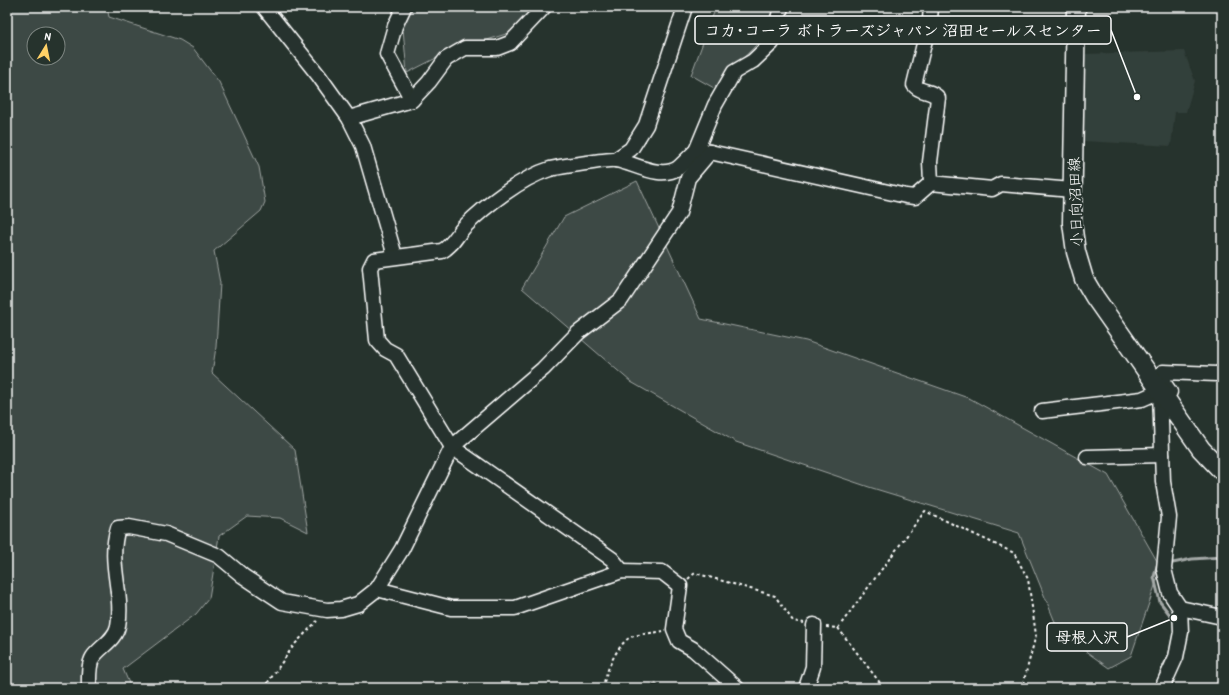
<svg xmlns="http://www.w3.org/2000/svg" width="1229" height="695" font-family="'Patrick Hand','Klee One',sans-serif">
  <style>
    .built { fill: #333f3a }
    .green { fill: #3e4944; stroke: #9ea4a2; fill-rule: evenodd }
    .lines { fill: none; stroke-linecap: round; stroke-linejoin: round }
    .stream { stroke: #a4a9a7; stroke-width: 3 }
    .minor-casing { stroke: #fff; stroke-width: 17 }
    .major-casing { stroke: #fff; stroke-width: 21 }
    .path { stroke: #fff; stroke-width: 2; stroke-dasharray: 3 3; stroke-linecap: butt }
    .minor { stroke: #26332d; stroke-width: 14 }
    .major { stroke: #26332d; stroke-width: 18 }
    .labels { text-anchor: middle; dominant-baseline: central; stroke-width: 4; stroke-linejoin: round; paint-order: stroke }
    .street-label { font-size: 15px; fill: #fff; stroke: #26332d }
    .leader { fill: none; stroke: #fff; stroke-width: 1.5 }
    .callout-dot { fill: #fff; stroke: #26332d; stroke-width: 1.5 }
    .callout { fill: #26332d; stroke: #fff; stroke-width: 1.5 }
    .callout-label { font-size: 16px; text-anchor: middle; font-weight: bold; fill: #fff }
  </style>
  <rect width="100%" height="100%" fill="#26332d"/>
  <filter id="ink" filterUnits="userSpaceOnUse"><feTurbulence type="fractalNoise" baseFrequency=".025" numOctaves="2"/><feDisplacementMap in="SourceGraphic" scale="8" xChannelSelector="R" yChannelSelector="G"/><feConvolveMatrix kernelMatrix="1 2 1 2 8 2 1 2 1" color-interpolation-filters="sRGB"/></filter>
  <g filter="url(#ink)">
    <polygon class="built" points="1184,51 1195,81 1186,112 1175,112 1171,146 1083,141 1084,54"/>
    <g class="green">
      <path d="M7,7H107L109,17L180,40L193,48L219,82L259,167L265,202L261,211L214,251L220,283L216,347L212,373L295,450L308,532L280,518L247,516L219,536L209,598L196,614L123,669L131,688H7ZM34,34H58V58H34Z"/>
      <polygon points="401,7 536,7 512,32 444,54 407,73"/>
      <polygon points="716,7 773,7 765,36 714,88 691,75"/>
      <polygon points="637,181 701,319 806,341 971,399 1108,475 1161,568 1131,656 1109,668 1059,632 1019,533 869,487 736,442 631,382 522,288 564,217"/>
    </g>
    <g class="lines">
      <g class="stream">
        <polyline points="1168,564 1192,559 1222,557"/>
        <polyline points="1161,565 1157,566 1154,577 1160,602 1174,620"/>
        <polyline points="1159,679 1162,669 1171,651"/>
        <polyline points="651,688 655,684 659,688"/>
      </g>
      <g class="minor-casing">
        <g id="minor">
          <polyline points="264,7 319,76 349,118 363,146 395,256"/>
          <polyline points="404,7 395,26 387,54 412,100"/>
          <polyline points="349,118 412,100 429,82 446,59 465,48 497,48 510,43 544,7"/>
          <polyline points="696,151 715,105 734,72 753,61 772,43 781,7"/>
          <polyline points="615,160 631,149 646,125 685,7"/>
          <path d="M931,183L930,162L938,98C932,90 920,93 914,85L930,19L931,7"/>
          <polyline points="1170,392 1161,379 1163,372 1217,374 1222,372"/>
          <polyline points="1042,411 1142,399 1160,391 1163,482 1169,517 1164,569 1170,593 1180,608 1222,617"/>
          <polyline points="1087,457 1162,455"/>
          <path d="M622,571L612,559L452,447L396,355L385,349L377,340L370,268L374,260L442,251C453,245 456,236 464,227C485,206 521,178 550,169C558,167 609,159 616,160C634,163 660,180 678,168C684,163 690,156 696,151L710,152L906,196L915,197L931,183L992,189L1001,184L1072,190"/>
          <polyline points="377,589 451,608 515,608 622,571 662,572 680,586 674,629 679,641 693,649 737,688"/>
          <path d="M89,688C89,679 88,665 93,657C100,647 115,640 118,626C124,593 107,563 118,528L129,527L166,534L219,556L243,576L282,602L327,610L341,609L358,604L377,589L402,549L452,447L543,369L578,333L621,300L679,213L688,178L710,152"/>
          <polyline points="806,688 813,667 814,625"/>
          <polyline points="1162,688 1176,657 1181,632 1180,608"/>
        </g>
      </g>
      <g class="major-casing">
        <polyline id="major" points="1076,7 1072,223 1076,252 1084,279 1094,296 1201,449 1222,471"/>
      </g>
      <g class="path">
        <polyline points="688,579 695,573 775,596 793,621 804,623"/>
        <polyline points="826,627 838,628 925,511 1014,553 1028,579 1036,635 1022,688"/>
        <polyline points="838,628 884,688"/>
        <polyline points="264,688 294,645 317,621"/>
        <path d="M603,688C605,673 616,647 629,638C635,634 655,633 663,631"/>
      </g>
      <use href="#minor" class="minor"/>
      <use href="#major" class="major"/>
    </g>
  </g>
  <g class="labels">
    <g class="street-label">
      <text transform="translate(1075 202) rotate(-92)">小日向沼田線</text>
    </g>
  </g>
  <path class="leader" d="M1137 97L1111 30M1174 618L1127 637"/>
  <g class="callout-dot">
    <circle cx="1137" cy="97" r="4"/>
    <circle cx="1174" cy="618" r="4"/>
  </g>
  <g class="callout">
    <rect x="695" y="16" width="416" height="28" rx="4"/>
    <rect x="1047" y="623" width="80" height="28" rx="4"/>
  </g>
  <g class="callout-label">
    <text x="903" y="36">コカ･コーラ ボトラーズジャパン 沼田セールスセンター</text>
    <text x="1087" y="643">母根入沢</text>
  </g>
  <rect width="1229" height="695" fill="none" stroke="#26332d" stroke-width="24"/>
  <rect x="12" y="12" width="1205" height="671" fill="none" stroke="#fff" stroke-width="1.5" filter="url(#ink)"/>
  <g transform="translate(46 46) rotate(10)"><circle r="19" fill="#26332d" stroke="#7d8581"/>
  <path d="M0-3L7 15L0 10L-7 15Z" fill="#ffd166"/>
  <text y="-6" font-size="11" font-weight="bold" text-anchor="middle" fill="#ffffff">N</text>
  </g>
</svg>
